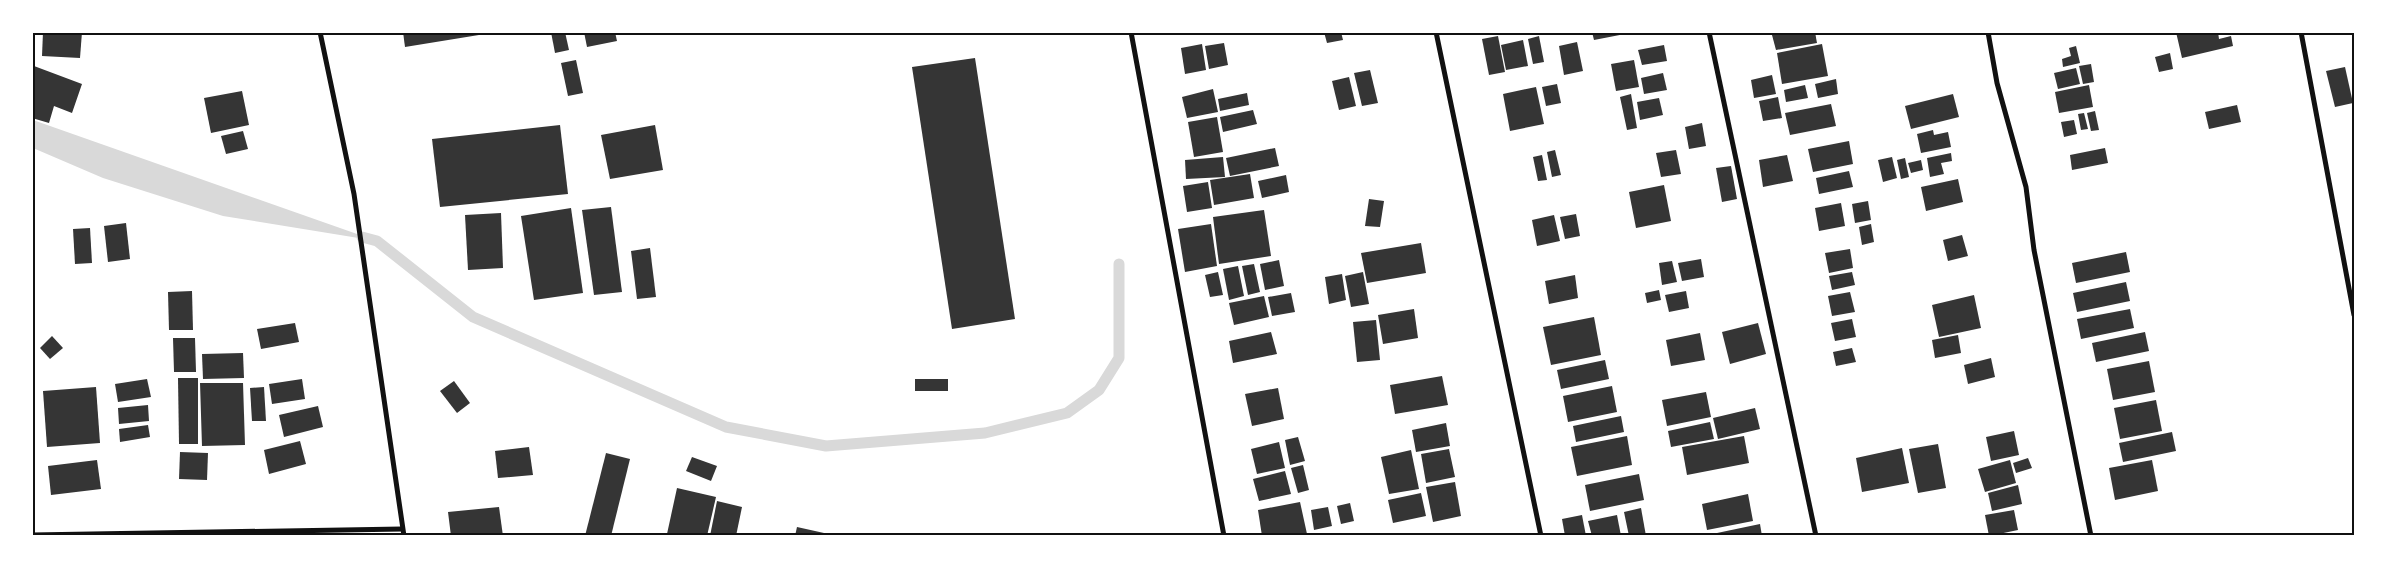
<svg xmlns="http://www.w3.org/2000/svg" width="2387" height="568" font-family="'PT Sans Narrow',sans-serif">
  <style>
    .water { fill: #d9d9d9 }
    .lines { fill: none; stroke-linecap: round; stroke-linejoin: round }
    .stream { stroke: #d9d9d9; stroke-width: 11 }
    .building { fill: #353535 }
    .minor { stroke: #111; stroke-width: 5 }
    .neatline { fill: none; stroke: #111; stroke-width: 2 }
  </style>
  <rect width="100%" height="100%" fill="#fff"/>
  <polygon class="water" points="33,120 377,241 223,216 103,178 33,148"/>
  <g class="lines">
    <polyline class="stream" points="362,237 377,241 473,317 726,427 826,446 985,433 1067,413 1099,390 1119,358 1119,264"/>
  </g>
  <g class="building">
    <polygon points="43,32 82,32 80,58 42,56"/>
    <polygon points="403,32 485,32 485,34 405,47"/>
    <polygon points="551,32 565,32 569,50 555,53"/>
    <polygon points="584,32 615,32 617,41 587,47"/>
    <polygon points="1324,32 1341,32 1343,40 1327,43"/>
    <polygon points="1592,32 1629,32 1630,33 1594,40"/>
    <polygon points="1788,32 1815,32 1817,43 1776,50 1772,35"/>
    <polygon points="2176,32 2218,32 2219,39 2231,36 2233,46 2182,58"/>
    <polygon points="1498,36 1505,72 1489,75 1482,39"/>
    <polygon points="1539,36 1544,62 1533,64 1528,39"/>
    <polygon points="1523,40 1528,66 1506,70 1501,45"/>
    <polygon points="1577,42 1583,71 1564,75 1559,46"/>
    <polygon points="1224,43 1228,65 1209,69 1205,46"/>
    <polygon points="1202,44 1206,70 1185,74 1181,48"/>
    <polygon points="1822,44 1828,76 1782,84 1777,53"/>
    <polygon points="1664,45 1667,61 1642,65 1638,50"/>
    <polygon points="2076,46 2080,63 2063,67 2062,59 2071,56 2069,48"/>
    <polygon points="2170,53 2173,69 2159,72 2155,57"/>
    <polygon points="975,58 1015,319 952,329 912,67"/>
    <polygon points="576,60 583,93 568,96 561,63"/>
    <polygon points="1634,60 1639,87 1616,91 1611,64"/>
    <polygon points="2091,64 2094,82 2083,84 2079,66"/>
    <polygon points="34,66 82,84 72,113 54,106 49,123 32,118"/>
    <polygon points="2345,67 2353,103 2335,107 2326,71"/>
    <polygon points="2076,68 2080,84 2058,89 2054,73"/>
    <polygon points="1370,70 1378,103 1362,106 1354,73"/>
    <polygon points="1663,73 1667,90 1644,94 1641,78"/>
    <polygon points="1772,75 1776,94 1754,98 1751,80"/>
    <polygon points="1349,77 1356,106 1339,110 1332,81"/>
    <polygon points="1836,79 1838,94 1818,98 1815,84"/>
    <polygon points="1557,84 1561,103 1546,106 1542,87"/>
    <polygon points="1805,85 1808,98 1786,102 1784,90"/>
    <polygon points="2089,85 2093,107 2059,113 2055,92"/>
    <polygon points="1536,87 1544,124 1510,131 1503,94"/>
    <polygon points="1213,89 1218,112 1187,118 1182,97"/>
    <polygon points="242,91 249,125 211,133 204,98"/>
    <polygon points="1247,93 1249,105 1220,111 1218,99"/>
    <polygon points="1631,94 1637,128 1627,130 1620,97"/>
    <polygon points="1953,94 1959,117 1911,129 1905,106"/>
    <polygon points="1778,97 1782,118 1763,121 1759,101"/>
    <polygon points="1659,98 1663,115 1640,120 1637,102"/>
    <polygon points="1831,104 1836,126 1790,135 1785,113"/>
    <polygon points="2237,105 2241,122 2209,129 2205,112"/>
    <polygon points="1253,110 1257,124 1223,132 1220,117"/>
    <polygon points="2095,111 2099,130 2091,131 2087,113"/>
    <polygon points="2084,113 2088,129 2081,130 2078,114"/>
    <polygon points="1217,117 1223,152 1194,157 1188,122"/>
    <polygon points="2074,120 2077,134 2064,137 2061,122"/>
    <polygon points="1702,123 1706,146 1689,149 1685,127"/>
    <polygon points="560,125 568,194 440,207 432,139"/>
    <polygon points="655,125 663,170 610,179 601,135"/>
    <polygon points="1933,130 1934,135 1948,132 1951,147 1921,153 1917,134"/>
    <polygon points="243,131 248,149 226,154 221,136"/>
    <polygon points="1849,141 1853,164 1813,172 1808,149"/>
    <polygon points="1275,148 1279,166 1230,176 1226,158"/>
    <polygon points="2105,148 2108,163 2072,170 2070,155"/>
    <polygon points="1555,150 1561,175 1552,177 1547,152"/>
    <polygon points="1676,150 1681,174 1661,177 1656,153"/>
    <polygon points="1951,153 1952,161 1941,163 1944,174 1930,177 1927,158"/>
    <polygon points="1542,155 1547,180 1538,181 1533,157"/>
    <polygon points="1787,155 1793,181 1763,187 1759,160"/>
    <polygon points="1223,157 1225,177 1186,179 1185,160"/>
    <polygon points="1892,157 1897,178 1883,182 1878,160"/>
    <polygon points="1905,158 1909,177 1901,179 1897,160"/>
    <polygon points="1921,160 1923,170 1911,173 1908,163"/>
    <polygon points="1731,166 1737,199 1722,202 1716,168"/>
    <polygon points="1849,171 1853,187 1819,194 1816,178"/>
    <polygon points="1250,174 1254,198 1214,205 1210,180"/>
    <polygon points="1286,175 1289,192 1262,198 1258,181"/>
    <polygon points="1958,179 1963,202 1926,211 1921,187"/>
    <polygon points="1208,182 1212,208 1187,212 1183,186"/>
    <polygon points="1664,185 1671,221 1636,228 1629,192"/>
    <polygon points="1369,199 1384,201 1380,227 1365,226"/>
    <polygon points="1868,201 1871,220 1855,223 1852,204"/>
    <polygon points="1841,203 1845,226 1819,231 1815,208"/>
    <polygon points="611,207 622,292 594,295 582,210"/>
    <polygon points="571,208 583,293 534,300 521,216"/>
    <polygon points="1264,210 1271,256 1219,264 1213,217"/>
    <polygon points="501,213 503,268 468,270 465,215"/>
    <polygon points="1576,214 1580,236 1565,239 1560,217"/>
    <polygon points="1554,215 1560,241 1537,246 1532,220"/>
    <polygon points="126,223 130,259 108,262 104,226"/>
    <polygon points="1211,224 1217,266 1185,272 1178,229"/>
    <polygon points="1871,224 1874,242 1862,245 1859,227"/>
    <polygon points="90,228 92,263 75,264 73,229"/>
    <polygon points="1962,235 1968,256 1948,261 1943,240"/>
    <polygon points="1421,243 1426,273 1367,283 1361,253"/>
    <polygon points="650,248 656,297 637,299 631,251"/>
    <polygon points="1850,249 1853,268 1829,273 1825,253"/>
    <polygon points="2126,252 2130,272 2076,283 2072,263"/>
    <polygon points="1701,259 1704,277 1682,281 1678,263"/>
    <polygon points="1279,260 1284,286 1265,290 1260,264"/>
    <polygon points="1672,261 1677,282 1662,285 1659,263"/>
    <polygon points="1254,264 1260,292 1248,295 1242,266"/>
    <polygon points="1238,266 1244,296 1229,300 1223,269"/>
    <polygon points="1218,272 1223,295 1210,297 1205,275"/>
    <polygon points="1363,272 1369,304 1351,307 1345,276"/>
    <polygon points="1852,272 1855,285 1832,290 1829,276"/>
    <polygon points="1342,274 1346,300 1329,304 1325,277"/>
    <polygon points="1575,275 1578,298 1549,304 1545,281"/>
    <polygon points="2126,282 2130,301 2077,312 2073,293"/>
    <polygon points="1659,290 1661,300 1647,303 1645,293"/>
    <polygon points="192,291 193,330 169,330 168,292"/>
    <polygon points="1686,291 1689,308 1669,312 1665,295"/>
    <polygon points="1850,292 1855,312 1832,316 1828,296"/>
    <polygon points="1291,293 1295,312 1272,316 1268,297"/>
    <polygon points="1974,295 1981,328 1939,337 1932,305"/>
    <polygon points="1264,296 1269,317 1234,325 1229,303"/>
    <polygon points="1414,309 1418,338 1383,344 1378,315"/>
    <polygon points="2130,309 2134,328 2081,339 2077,319"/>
    <polygon points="1594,317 1601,355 1551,365 1543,327"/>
    <polygon points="1852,319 1856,337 1835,341 1831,323"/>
    <polygon points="1376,320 1380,360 1357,362 1353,322"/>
    <polygon points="295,323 299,342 261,349 257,329"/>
    <polygon points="1758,323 1766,354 1730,364 1722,332"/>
    <polygon points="1271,332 1277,354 1233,363 1229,341"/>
    <polygon points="2145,332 2149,351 2096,362 2092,343"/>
    <polygon points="1700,333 1705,360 1671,366 1666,340"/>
    <polygon points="1958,335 1961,353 1935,358 1932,340"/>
    <polygon points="52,336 63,348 50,359 40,348"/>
    <polygon points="173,338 195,338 196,372 174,372"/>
    <polygon points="1852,348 1856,362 1836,366 1833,352"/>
    <polygon points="243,353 244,378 203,379 202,354"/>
    <polygon points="1991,358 1995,377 1968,384 1964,365"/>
    <polygon points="1605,360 1609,379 1561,389 1557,370"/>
    <polygon points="2149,361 2155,392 2113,400 2107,369"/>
    <polygon points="1442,376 1448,405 1395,414 1390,385"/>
    <polygon points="178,378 198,378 198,444 179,444"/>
    <polygon points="147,379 151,397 118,402 115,384"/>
    <polygon points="302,379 305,399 272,404 269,384"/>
    <rect x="915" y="379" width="33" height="12"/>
    <polygon points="454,381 470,403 457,413 440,391"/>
    <polygon points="200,383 243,383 245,445 202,446"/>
    <polygon points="1612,386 1617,412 1568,422 1563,396"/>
    <polygon points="96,387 100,443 47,447 43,391"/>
    <polygon points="264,387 266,421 252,421 250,388"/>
    <polygon points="1278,388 1284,419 1252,426 1245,394"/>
    <polygon points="1706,392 1711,417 1667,426 1662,400"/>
    <polygon points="2156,400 2162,431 2120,439 2114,408"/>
    <polygon points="148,405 149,421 119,424 118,408"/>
    <polygon points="318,406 323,427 284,437 279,415"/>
    <polygon points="1755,408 1760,429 1718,439 1713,418"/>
    <polygon points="1621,416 1624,432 1576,442 1573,426"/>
    <polygon points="1710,422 1714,439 1671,447 1668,431"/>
    <polygon points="1446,423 1450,446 1416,452 1412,430"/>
    <polygon points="148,425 150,437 120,442 119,429"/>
    <polygon points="2014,431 2019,455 1991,461 1986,437"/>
    <polygon points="2172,432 2176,451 2123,462 2119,443"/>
    <polygon points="1627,436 1632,465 1577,476 1571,447"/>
    <polygon points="1744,436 1749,463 1687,475 1682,447"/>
    <polygon points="1298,437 1305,461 1290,465 1285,440"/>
    <polygon points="300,441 306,464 269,474 264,450"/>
    <polygon points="1279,442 1285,468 1257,474 1251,449"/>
    <polygon points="1938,444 1946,488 1918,493 1909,449"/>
    <polygon points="529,447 533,475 498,478 495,451"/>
    <polygon points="1902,448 1909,483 1862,492 1856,458"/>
    <polygon points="1449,449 1455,477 1426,483 1421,454"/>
    <polygon points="1411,450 1419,489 1389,494 1381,457"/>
    <polygon points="180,452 208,453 207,480 179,479"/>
    <polygon points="606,453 630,459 611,536 585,536"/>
    <polygon points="692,457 717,466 711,481 686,471"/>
    <polygon points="2028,458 2032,468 2016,473 2013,463"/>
    <polygon points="97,460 101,489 51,495 48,466"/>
    <polygon points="2010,460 2016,483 1985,492 1978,469"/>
    <polygon points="2152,460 2158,491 2115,500 2109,468"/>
    <polygon points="1303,465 1309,490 1298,493 1291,468"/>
    <polygon points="1285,471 1291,494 1259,501 1253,479"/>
    <polygon points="1639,474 1644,500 1590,511 1585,485"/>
    <polygon points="1455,482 1461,516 1433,522 1426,487"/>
    <polygon points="2018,485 2022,504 1992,511 1988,493"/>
    <polygon points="677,488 716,497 707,536 667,534"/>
    <polygon points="1421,493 1426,516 1393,523 1388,500"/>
    <polygon points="1748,494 1753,521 1707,530 1702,504"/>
    <polygon points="717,501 742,507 736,536 710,536"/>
    <polygon points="1300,502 1307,534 1262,536 1258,510"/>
    <polygon points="1350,503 1354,521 1341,524 1337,506"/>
    <polygon points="499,507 503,536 451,536 448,512"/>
    <polygon points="1328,507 1332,526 1314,530 1311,510"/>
    <polygon points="1641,508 1646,536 1629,536 1624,512"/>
    <polygon points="2014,510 2018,530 1989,536 1985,515"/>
    <polygon points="1582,515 1586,536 1565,536 1562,519"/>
    <polygon points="1617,515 1621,536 1592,536 1588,521"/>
    <polygon points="1760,524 1762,536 1717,536 1717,533"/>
    <polygon points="797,527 833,535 833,536 795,536"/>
  </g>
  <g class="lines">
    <g class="minor">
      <polyline points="320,32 354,194 404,536"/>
      <polyline points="1131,32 1224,536"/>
      <polyline points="1436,32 1541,536"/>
      <polyline points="1709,32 1816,536"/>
      <polyline points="1988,32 1997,83 2026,187 2034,250 2091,536"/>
      <polyline points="2301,32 2354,315"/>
      <polyline points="32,535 402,529"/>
    </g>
  </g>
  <rect width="2387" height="568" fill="none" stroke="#ffffff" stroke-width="68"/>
  <rect x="34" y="34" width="2319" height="500" class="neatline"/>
</svg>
